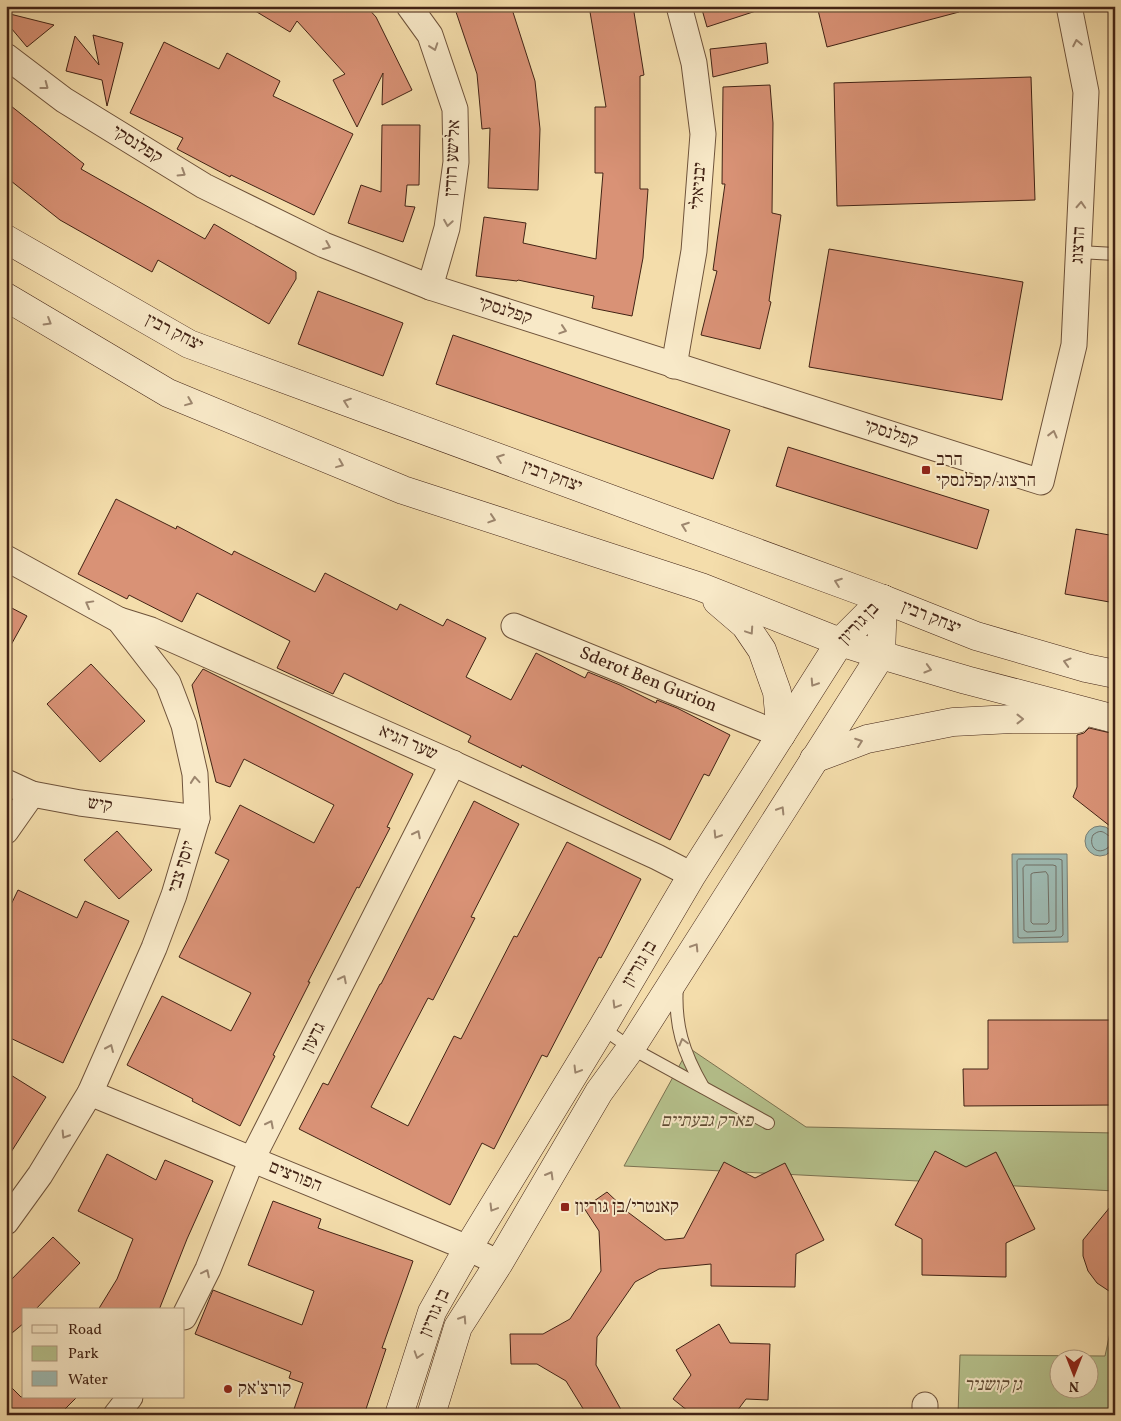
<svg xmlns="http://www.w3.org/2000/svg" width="1121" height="1421" font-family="Vollkorn,'Frank Ruhl Libre',serif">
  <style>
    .green { fill: #b6c28d; stroke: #7c7251; fill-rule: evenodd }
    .water { fill: #9ebab2; stroke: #797e73 }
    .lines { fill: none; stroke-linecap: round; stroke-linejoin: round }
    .shore { stroke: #706e64; stroke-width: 1 }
    .building { fill: #d99276; stroke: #422315 }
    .lane-casing { stroke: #6e523a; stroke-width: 14 }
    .street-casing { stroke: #6e523a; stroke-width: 27 }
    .secondary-casing { stroke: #422315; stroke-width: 29 }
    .lane { stroke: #f8e9c8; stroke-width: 12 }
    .street { stroke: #f8e9c8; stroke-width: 25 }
    .secondary { stroke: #f8e9c8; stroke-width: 28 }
    .oneway { stroke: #9d866e }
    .poi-dot { fill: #8f2418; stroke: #f8e9c8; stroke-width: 2 }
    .labels { text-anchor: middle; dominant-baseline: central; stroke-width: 4; stroke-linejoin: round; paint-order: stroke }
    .street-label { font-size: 18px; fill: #422315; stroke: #f8e9c8 }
    .poi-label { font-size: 18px; fill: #422315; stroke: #f8e9c8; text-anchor: start }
    .park-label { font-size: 18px; font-style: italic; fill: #5f4b33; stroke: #f8e9c8 }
  </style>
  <rect width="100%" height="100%" fill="#f4ddab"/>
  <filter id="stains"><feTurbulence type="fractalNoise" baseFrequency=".004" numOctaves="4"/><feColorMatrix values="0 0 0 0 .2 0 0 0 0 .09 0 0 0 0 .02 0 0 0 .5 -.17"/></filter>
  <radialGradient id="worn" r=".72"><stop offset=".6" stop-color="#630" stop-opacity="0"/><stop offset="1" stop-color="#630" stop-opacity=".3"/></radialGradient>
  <g class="green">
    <polygon points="689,1048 806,1127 1115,1133 1115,1191 624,1166"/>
    <path d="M1115,1309V1415H958L960,1355L1105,1356ZM1058,1358H1088V1388H1058Z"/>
  </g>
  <g class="water">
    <circle cx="1100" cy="841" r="15"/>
    <polygon points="1012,854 1067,854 1068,942 1013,943"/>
  </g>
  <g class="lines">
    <g class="shore">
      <path d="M1115,838C1105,837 1104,826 1093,835C1089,843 1094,854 1104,850C1109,848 1109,845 1115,844"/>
      <polygon points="1019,859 1059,859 1062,860 1063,935 1061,937 1020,938 1018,937 1017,861"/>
      <polygon points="1026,865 1053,865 1056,866 1056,929 1055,931 1027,932 1024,930 1023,868"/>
      <polygon points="1046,872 1048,875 1049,922 1047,924 1033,924 1031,922 1031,874 1033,873"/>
    </g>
  </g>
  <g class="building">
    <polygon points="247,6 366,6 376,17 412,90 382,105 383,73 357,127 333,80 345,74 297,21 290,32"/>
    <polygon points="454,6 511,6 535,81 540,129 538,190 488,188 490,128 482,129 477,74"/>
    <polygon points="589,6 633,6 644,75 640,76 640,189 648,189 643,258 632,316 592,308 594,296 518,280 517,281 476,276 484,217 526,223 523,243 596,259 603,173 595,173 595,107 606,107"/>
    <polygon points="701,6 759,6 759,10 707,27"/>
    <polygon points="817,6 959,6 959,12 827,47"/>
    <polygon points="6,13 54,25 27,47 6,22"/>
    <polygon points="93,35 123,43 107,106 102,80 66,71 75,36 99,65"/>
    <polygon points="164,42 219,69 227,53 280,81 273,96 353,134 314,215 231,175 230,177 177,149 183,138 130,113"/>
    <polygon points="766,43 768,63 713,77 710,49"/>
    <polygon points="1031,77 1035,200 837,206 834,83"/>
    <polygon points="770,85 773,123 772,213 781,215 769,301 771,302 760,349 701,335 717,271 713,270 725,184 722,184 723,87"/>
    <polygon points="6,102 84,164 81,169 205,239 214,224 296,272 296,279 269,324 158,260 152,272 60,220 6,177"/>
    <polygon points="382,125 420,125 419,185 407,185 405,206 415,207 403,242 348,223 361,185 381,192"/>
    <polygon points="829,249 1023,282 1002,400 809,367"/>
    <polygon points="318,291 403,323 383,376 298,344"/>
    <polygon points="453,335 730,430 713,479 436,384"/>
    <polygon points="788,447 989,510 977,549 776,486"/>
    <polygon points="116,499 176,529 177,526 232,555 234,551 315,592 325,573 397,610 400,604 443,626 447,619 486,638 466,677 511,700 536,653 585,678 588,672 620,685 656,703 657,700 677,708 730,735 709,776 704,774 670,840 522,765 521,768 468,742 471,736 344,673 333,694 277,668 290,641 197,593 182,622 129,595 127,599 78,574"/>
    <polygon points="1076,529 1115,536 1115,603 1065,594"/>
    <polygon points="6,605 27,616 6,654"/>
    <polygon points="91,664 145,721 100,762 47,704"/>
    <polygon points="203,669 413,774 387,827 390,828 359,888 357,887 308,982 310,982 273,1055 275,1056 240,1126 192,1101 193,1099 127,1065 162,996 231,1031 251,993 179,957 229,860 215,853 240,805 314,843 334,805 244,759 230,787 216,782 192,685"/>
    <polygon points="1089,728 1115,734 1115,830 1073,797 1077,787 1077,735 1084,733"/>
    <polygon points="474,801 519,824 471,917 475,918 433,1000 428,998 371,1107 408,1126 454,1036 461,1039 514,936 517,937 567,842 641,879 601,958 599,957 547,1057 542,1055 494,1149 482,1143 450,1205 299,1129 323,1083 328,1085 380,984 381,984"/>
    <polygon points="117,831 152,870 119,899 84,860"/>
    <polygon points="18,890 77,918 85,901 129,921 63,1063 6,1036 6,915"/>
    <polygon points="988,1020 1115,1020 1115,1105 964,1106 963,1069 988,1069"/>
    <polygon points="6,1072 46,1097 6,1160"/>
    <polygon points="935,1151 966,1167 996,1152 1035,1229 1006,1243 1006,1277 922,1275 922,1239 895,1225"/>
    <polygon points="107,1154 156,1180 165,1160 213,1181 187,1239 159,1310 98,1310 117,1279 133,1239 78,1211"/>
    <polygon points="724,1162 755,1178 785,1163 824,1240 796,1254 795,1287 711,1286 711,1264 659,1269 635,1282 597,1337 596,1365 624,1415 587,1415 566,1381 537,1364 511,1364 510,1334 543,1334 570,1319 601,1271 599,1231 584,1208 607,1192 629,1213 665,1240 684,1238"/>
    <polygon points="273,1201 321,1219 318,1228 413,1261 382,1348 386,1349 364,1415 292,1415 303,1383 289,1378 291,1372 195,1334 213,1290 302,1325 314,1291 248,1265"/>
    <polygon points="1115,1201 1115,1295 1097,1283 1088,1271 1083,1256 1083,1240"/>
    <polygon points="53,1237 80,1263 35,1310 24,1310 24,1323 6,1338 6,1285"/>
    <polygon points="719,1324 730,1343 770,1344 768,1400 746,1399 734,1415 693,1415 673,1399 691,1375 676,1350"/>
    <polygon points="6,1382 21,1397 77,1397 59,1415 6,1415"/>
  </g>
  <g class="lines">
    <g class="lane-casing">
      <g id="lane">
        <polyline points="1079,252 1115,254"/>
        <path d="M677,984C674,1025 683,1052 703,1087"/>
        <polyline points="602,1028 631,1048 768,1123"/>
      </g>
    </g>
    <g class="street-casing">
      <g id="street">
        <polyline points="409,6 430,35 455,109 456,162 447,228 430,287"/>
        <polyline points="6,56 64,100 204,186 324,245 430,287 1041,482 1074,345 1086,92 1069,6"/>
        <polyline points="674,366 694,251 703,134 694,63 679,6"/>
        <polyline points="6,558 119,620 168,683 184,725 195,774 197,818 174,895 154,948 90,1093 40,1175 6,1222"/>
        <polyline points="119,620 151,630 439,757 657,857 692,875"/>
        <polyline points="514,626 781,735"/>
        <polyline points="6,782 32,794 80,803 197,818"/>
        <polyline points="6,831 32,794"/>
        <polyline points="90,1093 468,1248 499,1263"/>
        <polyline points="184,1317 208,1269 252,1159 453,763"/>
        <polyline points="116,1415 130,1397"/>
        <polyline points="925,1415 925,1405"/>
      </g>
    </g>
    <g class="secondary-casing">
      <g id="secondary">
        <polyline points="6,239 189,344 883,599 976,636 1086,668 1115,674"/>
        <polyline points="6,297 168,393 403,490 701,587 840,642 881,655 966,680 1115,719"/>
        <polyline points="717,601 745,625 762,650 777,692 781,735"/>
        <polyline points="814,759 867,739 953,722 1012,719 1077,719"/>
        <polyline points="399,1415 432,1312 468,1248 602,1028 692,875 840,642 883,599"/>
        <polyline points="431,1415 458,1327 499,1263 599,1092 631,1048 881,655 883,599"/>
      </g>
    </g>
    <use href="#lane" class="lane"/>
    <use href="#street" class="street"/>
    <use href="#secondary" class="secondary"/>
  </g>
  <defs><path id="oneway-chevron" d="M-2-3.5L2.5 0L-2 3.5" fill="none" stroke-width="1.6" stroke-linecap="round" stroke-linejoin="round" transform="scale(1.25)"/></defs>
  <g class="oneway">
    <use href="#oneway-chevron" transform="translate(1077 43) rotate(-101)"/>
    <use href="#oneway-chevron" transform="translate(434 47) rotate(71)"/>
    <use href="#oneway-chevron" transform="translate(45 86) rotate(37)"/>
    <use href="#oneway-chevron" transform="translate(182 173) rotate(32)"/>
    <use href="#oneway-chevron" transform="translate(1081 205) rotate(-87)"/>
    <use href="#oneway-chevron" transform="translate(448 223) rotate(99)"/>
    <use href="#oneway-chevron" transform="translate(327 246) rotate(23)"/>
    <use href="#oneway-chevron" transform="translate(48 322) rotate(31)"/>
    <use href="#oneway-chevron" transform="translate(563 330) rotate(18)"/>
    <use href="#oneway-chevron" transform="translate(189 402) rotate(22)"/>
    <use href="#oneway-chevron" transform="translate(347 402) rotate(-160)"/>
    <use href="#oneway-chevron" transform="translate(1053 434) rotate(-76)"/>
    <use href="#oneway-chevron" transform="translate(500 458) rotate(-160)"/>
    <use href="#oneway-chevron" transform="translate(340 464) rotate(22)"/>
    <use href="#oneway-chevron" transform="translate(492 519) rotate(18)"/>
    <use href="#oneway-chevron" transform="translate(685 526) rotate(-160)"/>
    <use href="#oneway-chevron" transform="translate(838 582) rotate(-160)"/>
    <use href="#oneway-chevron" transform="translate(89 604) rotate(-151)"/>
    <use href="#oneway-chevron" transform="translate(750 631) rotate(56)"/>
    <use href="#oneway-chevron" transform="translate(1067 662) rotate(-164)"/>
    <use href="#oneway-chevron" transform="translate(928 669) rotate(16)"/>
    <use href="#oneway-chevron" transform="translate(814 683) rotate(123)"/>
    <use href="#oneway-chevron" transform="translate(1020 719)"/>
    <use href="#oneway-chevron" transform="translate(859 742) rotate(-20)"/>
    <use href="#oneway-chevron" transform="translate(195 780) rotate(-95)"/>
    <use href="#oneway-chevron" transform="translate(781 810) rotate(-58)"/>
    <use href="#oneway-chevron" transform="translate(417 834) rotate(-63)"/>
    <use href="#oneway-chevron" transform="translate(717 835) rotate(122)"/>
    <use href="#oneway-chevron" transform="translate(695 947) rotate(-58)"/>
    <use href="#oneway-chevron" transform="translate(343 979) rotate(-63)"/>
    <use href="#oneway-chevron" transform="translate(616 1005) rotate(121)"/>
    <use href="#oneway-chevron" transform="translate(683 1042) rotate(-105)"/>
    <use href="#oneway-chevron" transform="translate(110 1048) rotate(-66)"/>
    <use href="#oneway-chevron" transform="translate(577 1070) rotate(121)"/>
    <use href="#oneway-chevron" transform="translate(270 1124) rotate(-63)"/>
    <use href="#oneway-chevron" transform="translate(65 1135) rotate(122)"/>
    <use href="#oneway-chevron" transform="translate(550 1175) rotate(-60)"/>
    <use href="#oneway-chevron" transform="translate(493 1208) rotate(121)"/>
    <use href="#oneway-chevron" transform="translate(206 1273) rotate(-64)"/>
    <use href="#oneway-chevron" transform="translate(463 1319) rotate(-57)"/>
    <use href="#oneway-chevron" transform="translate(418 1355) rotate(108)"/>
  </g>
  <g class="poi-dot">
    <rect x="921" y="465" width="10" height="10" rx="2.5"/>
    <rect x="560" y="1202" width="10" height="10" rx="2.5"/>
    <circle cx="228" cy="1389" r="5"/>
  </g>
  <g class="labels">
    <g class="street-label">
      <text transform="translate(137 145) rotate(32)">קפלנסקי</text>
      <text transform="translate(453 158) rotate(-87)">אלישע רודין</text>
      <text transform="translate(699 186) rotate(-86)">יבניאלי</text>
      <text transform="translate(1079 245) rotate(-87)">הרצוג</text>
      <text transform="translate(505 311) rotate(18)">קפלנסקי</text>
      <text transform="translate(174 333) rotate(27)">יצחק רבין</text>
      <text transform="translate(891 434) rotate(18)">קפלנסקי</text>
      <text transform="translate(552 477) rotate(20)">יצחק רבין</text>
      <text transform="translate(931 618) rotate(22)">יצחק רבין</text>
      <text transform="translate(859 624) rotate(-47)">בן גוריון</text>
      <text transform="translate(648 680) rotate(22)">Sderot Ben Gurion</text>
      <text transform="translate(408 743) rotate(24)">שער הגיא</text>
      <text transform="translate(100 805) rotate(8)">קיש</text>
      <text transform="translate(182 867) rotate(-73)">יוסף צבי</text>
      <text transform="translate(640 964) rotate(-59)">בן גוריון</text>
      <text transform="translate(314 1038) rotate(-63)">גדעון</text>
      <text transform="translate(295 1177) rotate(22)">הפורצים</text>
      <text transform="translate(435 1313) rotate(-66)">בן גוריון</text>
    </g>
    <g class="poi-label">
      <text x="936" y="460">הרב<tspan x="936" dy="21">הרצוג/קפלנסקי</tspan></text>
      <text x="575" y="1207">קאנטרי/בן גוריון</text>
      <text x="238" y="1389">קורצ'אק</text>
    </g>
    <g class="park-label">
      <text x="707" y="1121">פארק גבעתיים</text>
      <text x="993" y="1385">גן קושניר</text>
    </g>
  </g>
  <rect width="1121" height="1421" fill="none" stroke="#f4ddab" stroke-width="25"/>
  <rect x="8" y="8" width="1106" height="1406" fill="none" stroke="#422315" stroke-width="2.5"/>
  <rect x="12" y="12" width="1096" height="1396" fill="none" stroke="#422315"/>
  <rect x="22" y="1308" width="162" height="90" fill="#f8e9c8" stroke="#af9a80"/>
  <rect x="32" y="1325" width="25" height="8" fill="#f8e9c8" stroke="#af9a80"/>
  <text x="68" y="1334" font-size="15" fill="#422315">Road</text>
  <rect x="32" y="1346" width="25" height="15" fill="#b6c28d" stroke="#af9a80"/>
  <text x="68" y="1358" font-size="15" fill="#422315">Park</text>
  <rect x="32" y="1371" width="25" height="15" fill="#9ebab2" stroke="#af9a80"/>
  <text x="68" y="1384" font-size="15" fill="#422315">Water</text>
  <g transform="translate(1074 1374) rotate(180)"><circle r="24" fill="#f8e9c8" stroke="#af9a80"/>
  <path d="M0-4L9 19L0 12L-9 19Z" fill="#8f2418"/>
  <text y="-8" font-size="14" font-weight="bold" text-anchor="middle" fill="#422315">N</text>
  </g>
  <rect width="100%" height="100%" filter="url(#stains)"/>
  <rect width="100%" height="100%" fill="url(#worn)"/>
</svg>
